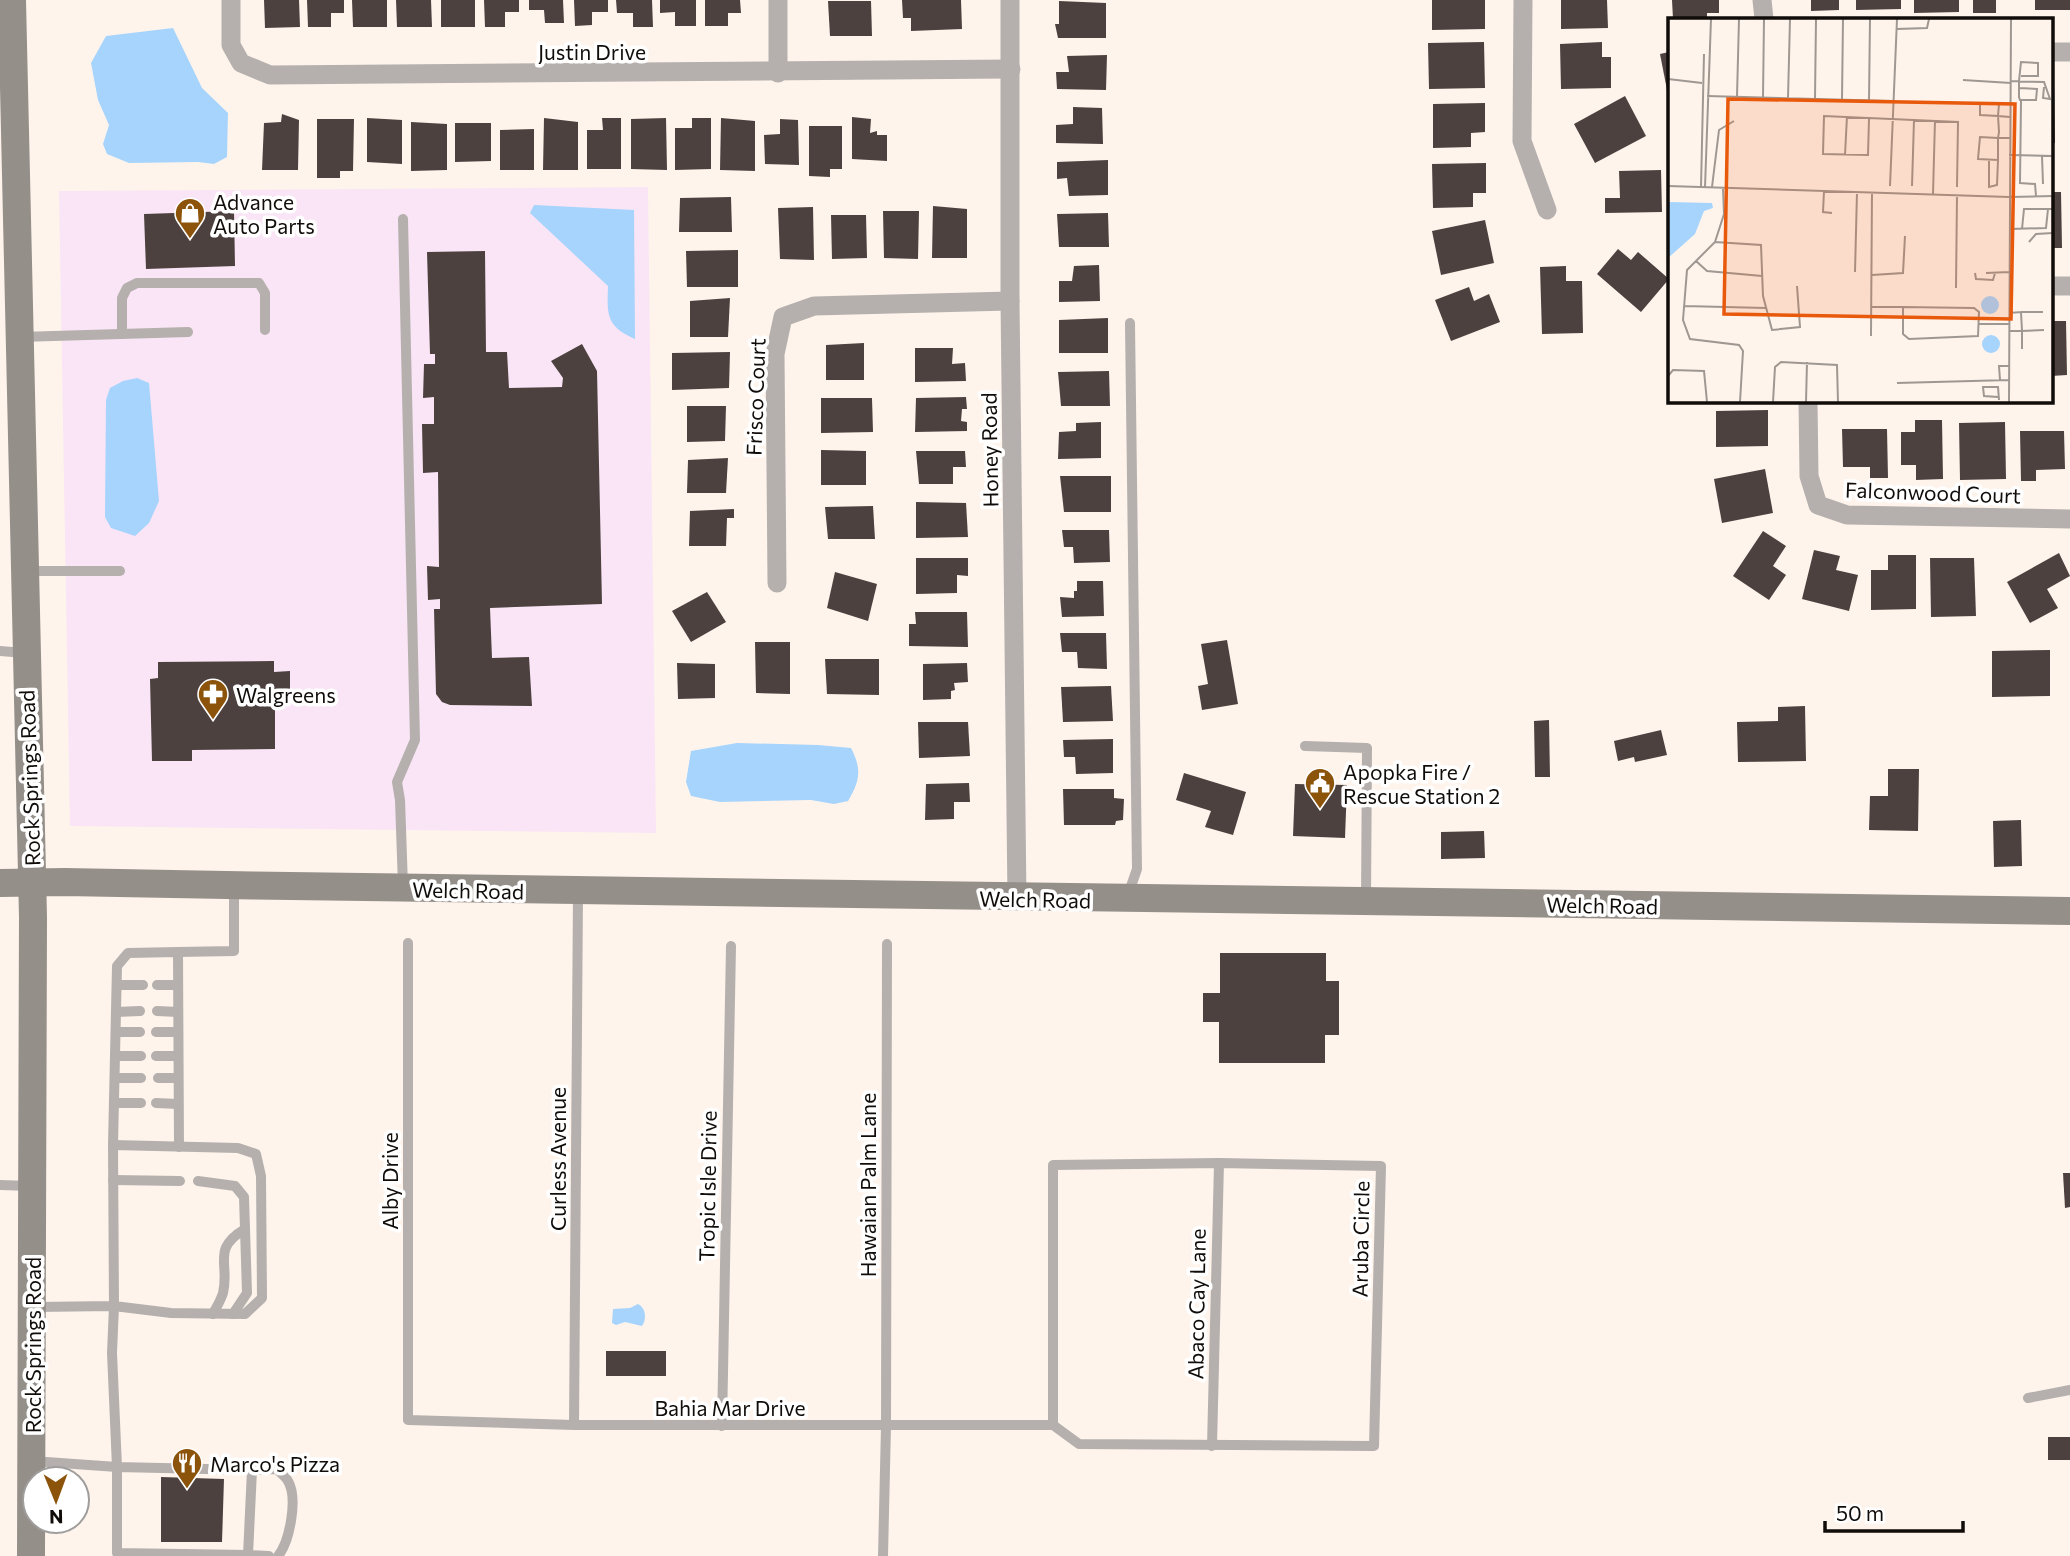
<svg xmlns="http://www.w3.org/2000/svg" width="2070" height="1556" font-family="Commissioner,sans-serif">
  <style>
    .commercial { fill: #f9e5f5 }
    .water { fill: #a6d4fd }
    .building { fill: #4c413f }
    .lines { fill: none; stroke-linecap: round; stroke-linejoin: round }
    .lane { stroke: #b5b0ad; stroke-width: 10 }
    .street { stroke: #b5b0ad; stroke-width: 19 }
    .secondary { stroke: #958f8a; stroke-width: 28 }
    .labels { text-anchor: middle; dominant-baseline: central; stroke-width: 7; stroke-linejoin: round; paint-order: stroke }
    .street-label { font-size: 21px; fill: #100c0a; stroke: #fff }
    .poi-label { font-size: 21px; fill: #100c0a; stroke: #fff; text-anchor: start }
    .inset-road { fill: none; stroke: #9f9792; stroke-width: 2 }
    .view { fill: #e8590c; fill-opacity: 0.15; stroke: #e8590c; stroke-width: 3.5 }
    .inset-edge { fill: none; stroke: #100c0a; stroke-width: 3.5 }
  </style>
  <rect width="100%" height="100%" fill="#fef4ec"/>
  <polygon class="commercial" points="648,187 656,833 70,826 59,191"/>
  <g class="water">
    <polygon points="173,28 202,88 228,113 227,157 214,164 198,162 129,163 107,154 103,144 109,125 98,100 91,63 106,36"/>
    <path d="M534,205L634,210L635,339C606,326 607,315 608,286L530,213Z"/>
    <polygon points="137,378 149,383 159,501 149,523 135,536 111,528 105,517 106,400 110,388 123,381"/>
    <path d="M737,743L818,745L851,748C862,769 860,781 848,801L834,804L811,800L720,802L691,796L686,782L691,751Z"/>
    <path d="M638,1304C646,1308 647,1319 642,1326L625,1322L616,1325L612,1323L613,1309L630,1308Z"/>
  </g>
  <g class="building">
    <polygon points="264,0 299,0 300,27 265,28"/>
    <polygon points="307,0 344,0 344,13 331,13 331,27 308,27"/>
    <polygon points="352,0 387,0 387,27 353,27"/>
    <polygon points="396,0 431,0 432,27 397,27"/>
    <rect x="441" y="0" width="34" height="27"/>
    <polygon points="484,0 519,0 519,12 505,12 505,27 485,27"/>
    <polygon points="529,0 563,0 564,23 545,23 544,10 529,10"/>
    <polygon points="574,0 608,0 608,12 592,12 592,25 575,26"/>
    <polygon points="616,0 652,0 653,27 633,27 633,13 617,13"/>
    <polygon points="660,0 696,0 696,26 675,26 675,12 660,13"/>
    <polygon points="705,0 740,0 741,13 728,13 728,26 705,26"/>
    <polygon points="902,0 961,0 962,29 911,31 911,18 903,18"/>
    <polygon points="1432,0 1485,0 1485,29 1432,30"/>
    <polygon points="1561,0 1607,0 1608,28 1561,29"/>
    <polygon points="1672,0 1719,0 1719,13 1707,13 1707,19 1673,19"/>
    <polygon points="1811,0 1839,0 1839,10 1811,11"/>
    <polygon points="1856,0 1901,0 1901,9 1856,10"/>
    <polygon points="1914,0 1959,0 1959,12 1914,13"/>
    <rect x="1973" y="0" width="23" height="13"/>
    <rect x="2035" y="0" width="35" height="10"/>
    <polygon points="828,1 871,1 872,36 830,36"/>
    <polygon points="1059,1 1106,3 1106,38 1058,38 1055,24 1059,24"/>
    <polygon points="1484,42 1485,88 1429,89 1428,43"/>
    <polygon points="1602,42 1602,57 1611,57 1611,88 1561,89 1560,44"/>
    <polygon points="1669,52 1669,95 1668,95 1660,54"/>
    <polygon points="1107,55 1106,90 1057,89 1056,72 1069,72 1067,56"/>
    <polygon points="2051,87 2054,87 2055,143 2051,143"/>
    <polygon points="1625,96 1646,136 1595,163 1574,124"/>
    <polygon points="1485,103 1485,132 1471,133 1471,147 1433,148 1433,104"/>
    <polygon points="1073,107 1102,108 1103,144 1056,143 1056,125 1073,124"/>
    <polygon points="282,114 299,120 298,170 262,170 264,123 281,122"/>
    <polygon points="852,117 871,119 870,133 877,131 877,135 887,135 887,161 852,159"/>
    <polygon points="367,118 402,120 402,164 367,162"/>
    <polygon points="544,118 578,122 578,170 543,170"/>
    <polygon points="602,118 621,118 621,169 587,169 587,130 603,130"/>
    <polygon points="666,118 667,170 631,169 631,119"/>
    <polygon points="692,118 711,118 711,169 675,170 675,128 692,128"/>
    <polygon points="721,118 755,121 755,171 720,170"/>
    <polygon points="317,119 354,119 353,171 340,171 340,178 317,178"/>
    <polygon points="780,119 798,120 799,165 765,164 764,135 780,134"/>
    <polygon points="411,122 447,124 447,170 411,171"/>
    <polygon points="455,123 491,123 491,161 455,162"/>
    <polygon points="809,126 842,126 842,169 830,169 830,177 809,176"/>
    <polygon points="534,129 534,170 500,170 500,130"/>
    <polygon points="1108,160 1108,195 1069,196 1067,178 1057,179 1057,162"/>
    <polygon points="1486,163 1486,193 1473,193 1473,207 1433,208 1432,164"/>
    <polygon points="1661,170 1662,212 1605,213 1605,198 1620,198 1619,171"/>
    <polygon points="2051,192 2061,192 2062,248 2051,248"/>
    <polygon points="731,197 732,232 679,232 680,198"/>
    <polygon points="933,206 967,209 967,258 932,258"/>
    <polygon points="813,207 814,260 780,259 778,208"/>
    <polygon points="234,211 235,266 146,269 144,214"/>
    <polygon points="883,211 919,211 918,259 884,258"/>
    <polygon points="1108,213 1109,247 1059,247 1057,214"/>
    <polygon points="831,215 866,215 867,258 832,259"/>
    <polygon points="1485,220 1494,263 1441,275 1432,231"/>
    <polygon points="1618,249 1631,260 1638,252 1669,279 1641,312 1597,274"/>
    <polygon points="738,250 738,287 687,287 686,251"/>
    <polygon points="485,251 486,352 507,352 509,388 562,387 563,378 551,361 582,344 597,371 602,604 490,608 492,658 529,657 532,706 450,705 442,702 436,694 434,609 440,609 440,599 428,600 427,566 439,567 438,472 423,473 422,424 434,424 434,397 423,398 424,364 435,364 435,354 430,354 427,252"/>
    <polygon points="1099,265 1100,301 1059,302 1059,281 1072,281 1074,266"/>
    <polygon points="1566,266 1566,281 1582,281 1583,333 1542,334 1540,267"/>
    <polygon points="1469,287 1474,301 1489,294 1500,322 1451,341 1435,300"/>
    <polygon points="730,298 728,337 690,337 690,301"/>
    <polygon points="1108,318 1108,353 1059,353 1059,320"/>
    <polygon points="2051,321 2066,321 2067,375 2051,376"/>
    <polygon points="864,343 864,380 826,380 826,345"/>
    <polygon points="915,348 953,348 952,364 965,363 966,381 915,382"/>
    <polygon points="730,352 729,388 672,390 672,353"/>
    <polygon points="1109,371 1110,406 1061,406 1058,372"/>
    <polygon points="966,397 967,409 962,409 961,421 967,422 967,431 915,432 916,398"/>
    <polygon points="821,398 872,398 873,432 821,433"/>
    <polygon points="687,406 726,406 725,441 687,442"/>
    <polygon points="1768,410 1768,446 1716,447 1716,411"/>
    <polygon points="1915,420 1942,420 1943,479 1916,480 1916,465 1901,465 1901,432 1915,432"/>
    <polygon points="1101,422 1101,458 1058,459 1059,432 1076,431 1076,423"/>
    <polygon points="2005,422 2006,479 1960,480 1959,423"/>
    <polygon points="1842,429 1887,429 1888,478 1870,478 1870,467 1843,467"/>
    <polygon points="2020,431 2064,431 2065,469 2036,470 2036,481 2021,481"/>
    <polygon points="821,450 866,451 866,485 821,485"/>
    <polygon points="916,451 965,451 966,467 953,467 953,484 919,484"/>
    <polygon points="728,458 726,493 687,493 688,460"/>
    <polygon points="1765,469 1773,513 1722,523 1714,479"/>
    <polygon points="1060,476 1111,476 1111,512 1064,512"/>
    <polygon points="916,502 966,503 968,537 916,538"/>
    <polygon points="873,506 875,539 828,539 825,507"/>
    <polygon points="734,509 734,518 727,518 726,546 689,546 690,511"/>
    <polygon points="1062,530 1109,530 1110,562 1074,563 1073,547 1064,547"/>
    <polygon points="1763,531 1786,546 1773,566 1786,575 1769,600 1733,576"/>
    <polygon points="1814,550 1840,556 1836,570 1858,575 1849,611 1802,599"/>
    <polygon points="2059,553 2070,576 2047,589 2058,608 2030,623 2007,582"/>
    <polygon points="1888,555 1916,555 1916,609 1871,610 1871,570 1888,570"/>
    <polygon points="916,558 968,558 968,576 957,575 957,593 916,594"/>
    <polygon points="1930,558 1974,558 1976,616 1931,617"/>
    <polygon points="835,572 877,584 868,621 827,608"/>
    <polygon points="1077,581 1103,581 1104,616 1062,617 1060,597 1074,598 1074,591 1077,591"/>
    <polygon points="707,592 726,622 691,642 672,611"/>
    <polygon points="915,612 967,612 968,647 909,646 909,624 916,624"/>
    <polygon points="1060,633 1106,633 1107,669 1078,668 1077,652 1062,652"/>
    <polygon points="1227,640 1238,704 1202,710 1198,686 1208,684 1201,644"/>
    <polygon points="755,642 790,642 790,694 756,693"/>
    <polygon points="2050,650 2050,696 1992,697 1992,651"/>
    <polygon points="825,659 879,659 879,695 827,694"/>
    <polygon points="274,661 274,672 290,671 290,694 275,694 275,749 192,750 192,761 152,761 150,679 158,678 158,662"/>
    <polygon points="677,663 715,664 715,698 678,699"/>
    <polygon points="967,663 968,682 954,683 955,690 951,691 951,699 923,700 923,664"/>
    <polygon points="1111,686 1113,721 1063,722 1061,687"/>
    <polygon points="1805,706 1806,761 1738,762 1737,722 1778,721 1778,707"/>
    <polygon points="1549,720 1550,777 1535,777 1534,721"/>
    <polygon points="918,722 968,722 970,756 919,758"/>
    <polygon points="1661,730 1667,755 1635,762 1634,757 1618,761 1614,741"/>
    <polygon points="1113,739 1113,773 1076,774 1075,757 1064,757 1063,740"/>
    <polygon points="1888,769 1919,769 1918,831 1869,830 1870,796 1888,796"/>
    <polygon points="1184,773 1246,792 1233,835 1205,827 1211,811 1176,800"/>
    <polygon points="969,783 970,802 954,802 954,819 925,820 926,784"/>
    <polygon points="1295,784 1347,785 1345,838 1293,836"/>
    <polygon points="1063,789 1114,789 1114,798 1124,799 1123,820 1116,821 1115,825 1064,825"/>
    <polygon points="2021,820 2022,866 1994,867 1993,821"/>
    <polygon points="1484,831 1485,858 1441,859 1441,832"/>
    <polygon points="1220,953 1326,953 1326,981 1339,981 1339,1035 1325,1035 1325,1063 1219,1063 1219,1022 1203,1022 1203,993 1220,993"/>
    <polygon points="2063,1173 2070,1173 2070,1207 2065,1208"/>
    <rect x="606" y="1351" width="60" height="25"/>
    <rect x="2048" y="1437" width="22" height="23"/>
    <polygon points="161,1477 224,1479 222,1542 161,1542"/>
  </g>
  <g class="lines">
    <g class="lane">
      <polyline points="122,334 122,298 127,288 137,283 259,283 265,293 265,330"/>
      <polyline points="20,337 188,332"/>
      <polyline points="26,571 120,571"/>
      <polyline points="0,651 25,653"/>
      <polyline points="1305,746 1367,748 1366,901"/>
      <polyline points="403,886 400,800 397,782 415,740 403,219"/>
      <polyline points="1128,895 1137,869 1130,323"/>
      <polyline points="408,943 408,1420 574,1425 1053,1425"/>
      <polyline points="178,952 234,951 234,889"/>
      <polyline points="117,985 143,985"/>
      <polyline points="157,985 177,985"/>
      <polyline points="157,1011 178,1012"/>
      <polyline points="116,1012 140,1011"/>
      <polyline points="116,1032 140,1032"/>
      <polyline points="156,1032 178,1032"/>
      <polyline points="115,1056 141,1056"/>
      <polyline points="156,1056 178,1056"/>
      <polyline points="115,1078 141,1078"/>
      <polyline points="158,1078 178,1078"/>
      <polyline points="114,1103 141,1103"/>
      <polyline points="156,1103 178,1104"/>
      <polyline points="113,1145 117,966 128,953 178,952 179,1147"/>
      <polygon points="1219,1163 1381,1166 1374,1446 1079,1444 1053,1425 1053,1165"/>
      <polyline points="113,1180 180,1181"/>
      <polyline points="198,1181 235,1186 244,1197 247,1293 233,1314"/>
      <polyline points="0,1185 31,1186"/>
      <path d="M213,1314C216,1308 221,1300 223,1293C230,1264 211,1249 245,1229"/>
      <polyline points="2028,1398 2070,1390"/>
      <polyline points="574,1425 578,893"/>
      <polyline points="722,1426 731,946"/>
      <polyline points="1212,1446 1219,1163"/>
      <polyline points="32,1461 117,1467 117,1553 248,1555 252,1470 117,1467 112,1353 114,1306 113,1145 238,1148 256,1154 261,1176 262,1298 245,1314 171,1313 114,1306 35,1307"/>
      <path d="M252,1470L277,1469C280,1473 286,1477 288,1481C298,1498 290,1541 278,1556"/>
      <polyline points="248,1555 269,1556"/>
      <polyline points="883,1556 886,1426 887,944"/>
    </g>
    <g class="street">
      <polyline points="231,0 231,45 241,63 270,75 1011,69"/>
      <polyline points="1010,0 1010,301 1017,899"/>
      <polyline points="1523,0 1522,141 1547,210"/>
      <polyline points="1762,0 1764,19"/>
      <polyline points="2051,52 2070,52"/>
      <polyline points="778,73 778,0"/>
      <polyline points="2051,286 2070,286"/>
      <polyline points="1808,401 1809,476 1818,505 1847,515 2070,519"/>
      <polyline points="777,583 775,354 783,317 814,306 1010,301"/>
    </g>
    <g class="secondary">
      <polyline points="12,0 33,917 31,1556"/>
      <path d="M0,883L65,882C733,895 1401,902 2070,911"/>
    </g>
  </g>
  <defs>
    <g id="shop-pin" transform="scale(1.575)"><path d="M0 17L-7.5 6A9.5 9.5 0 1 1 7.5 6Z" fill="#8c540a" stroke="#fff"/><path d="M-5-2.5h2.3a2.7 3.5 0 0 1 5.4 0H5L5.5 6h-11ZM-1.5-2.5h3a1.5 2.3 0 0 0-3 0Z" fill="#fff"/></g>
    <g id="pharmacy-pin" transform="scale(1.575)"><path d="M0 17L-7.5 6A9.5 9.5 0 1 1 7.5 6Z" fill="#8c540a" stroke="#fff"/><path d="M-2-6h4v4h4v4h-4v4h-4v-4h-4v-4h4Z" fill="#fff"/></g>
    <g id="civic-pin" transform="scale(1.575)"><path d="M0 17L-7.5 6A9.5 9.5 0 1 1 7.5 6Z" fill="#8c540a" stroke="#fff"/><path d="M-.6-6.5H3V-4.5H.6V-3L4-1V1h2V6H-6V1h2V-1L-.6-3ZM-1.2 2.5V6h2.4V2.5Z" fill="#fff"/></g>
    <g id="restaurant-pin" transform="scale(1.575)"><path d="M0 17L-7.5 6A9.5 9.5 0 1 1 7.5 6Z" fill="#8c540a" stroke="#fff"/><path d="M-5-6h1v4h1v-4h1v4h1v-4h1v5L-1.5 .5V6h-2V.5L-5-1ZM5-6V6H3V1.5H1.5Q1.5-4 5-6Z" fill="#fff"/></g>
  </defs>
  <g fill-rule="evenodd">
    <use href="#shop-pin" x="190" y="213"/>
    <use href="#pharmacy-pin" x="213" y="694"/>
    <use href="#civic-pin" x="1320" y="783"/>
    <use href="#restaurant-pin" x="187" y="1463"/>
  </g>
  <g class="labels">
    <g class="street-label">
      <text x="592" y="51">Justin Drive</text>
      <text transform="translate(755 397) rotate(-88)">Frisco Court</text>
      <text transform="translate(989 450) rotate(-91)">Honey Road</text>
      <text transform="translate(1933 492) rotate(2)">Falconwood Court</text>
      <text transform="translate(29 778) rotate(-92)">Rock Springs Road</text>
      <text transform="translate(468 890) rotate(1)">Welch Road</text>
      <text transform="translate(1035 899) rotate(1)">Welch Road</text>
      <text transform="translate(1602 905) rotate(1)">Welch Road</text>
      <text transform="translate(557 1159) rotate(-90)">Curless Avenue</text>
      <text transform="translate(389 1181) rotate(-90)">Alby Drive</text>
      <text transform="translate(867 1185) rotate(-90)">Hawaian Palm Lane</text>
      <text transform="translate(707 1186) rotate(-89)">Tropic Isle Drive</text>
      <text transform="translate(1360 1239) rotate(-89)">Aruba Circle</text>
      <text transform="translate(1196 1304) rotate(-89)">Abaco Cay Lane</text>
      <text transform="translate(32 1345) rotate(-90)">Rock Springs Road</text>
      <text x="730" y="1407">Bahia Mar Drive</text>
    </g>
    <g class="poi-label">
      <text x="213" y="201">Advance<tspan x="213" dy="24">Auto Parts</tspan></text>
      <text x="236" y="694">Walgreens</text>
      <text x="1343" y="771">Apopka Fire /<tspan x="1343" dy="24">Rescue Station 2</tspan></text>
      <text x="210" y="1463">Marco's Pizza</text>
    </g>
  </g>
  <g transform="translate(1668 18)">
    <rect width="385" height="385" fill="#fef4ec"/>
    <path d="M0,184L44,185L45,190L36,193L27,216L0,240ZM313 287a9 9 0 1 1 18 0a9 9 0 1 1-18 0ZM314 326a9 9 0 1 1 18 0a9 9 0 1 1-18 0Z" fill="#a6d4fd"/>
    <path class="inset-road" d="M229,11L259,10L261,1M0,61L34,65M295,62L343,65M343,63L376,64L382,81L375,80L376,69M351,70L369,71L368,82H352L351,79V63L353,44L370,45V58H353M39,78L225,83M69,78L71,1M95,79L96,1M120,80L122,1M147,80L148,1M174,81L175,1M201,82L202,1M353,83L352,165L367,166L368,178M201,101L200,137L155,136L156,98L290,104L289,169M342,120H330L312,119L310,141L330,142V120L331,114L330,98L312,97V85L331,86L330,98L342,99M177,137L179,98M341,137L385,138M374,138L375,166M321,142V169L329,167L330,142M0,168L341,179M222,168L229,1M244,168L246,102M33,169L36,36M37,169L43,1M44,169L51,112L66,103M55,170L56,196L47,224L19,252L15,302L22,321L71,327L75,333L72,384M156,173L155,194L164,195M265,176L267,102M341,179L385,178M342,211L378,210L380,191H385M354,211L356,191H380M47,224L93,227L95,278L104,312L132,309L129,268M361,224L368,216L385,215M28,243L39,253L94,258M187,254L189,174M307,255L308,261L325,262L327,255M318,255L341,254M204,257L235,255L237,218M288,270L289,177M16,288L98,290M203,289H235L306,290L311,294L310,318L241,321L235,316V289M353,294H375M341,295L353,294L354,313H341M311,306H341M203,318L204,174M354,331V313L376,312M0,358L5,352L36,353L39,384M332,362L331,348H341M229,365L341,362M330,379L316,378L315,369H330L331,382M105,384L107,349L113,344L169,347L170,384M138,384L139,344M341,384L343,1"/>
    <path class="view" d="M60,81L347,86L343,301L56,296Z"/>
    <rect width="385" height="385" class="inset-edge"/>
  </g>
  <g transform="translate(56 1500) rotate(179)"><circle r="33" fill="#ffffff" stroke="#9f9e9d" stroke-width="2"/>
  <path d="M0-5L12 26L0 18L-12 26Z" fill="#8c540a"/>
  <text y="-10" font-size="19" font-weight="bold" text-anchor="middle" fill="#100c0a">N</text>
  </g>
  <path d="M1825 1521v10h138v-10" fill="none" stroke="#100c0a" stroke-width="3.5"/>
  <text x="1836" y="1521" font-size="21" fill="#100c0a" stroke="#ffffff" stroke-width="5" paint-order="stroke">50 m</text>
</svg>
